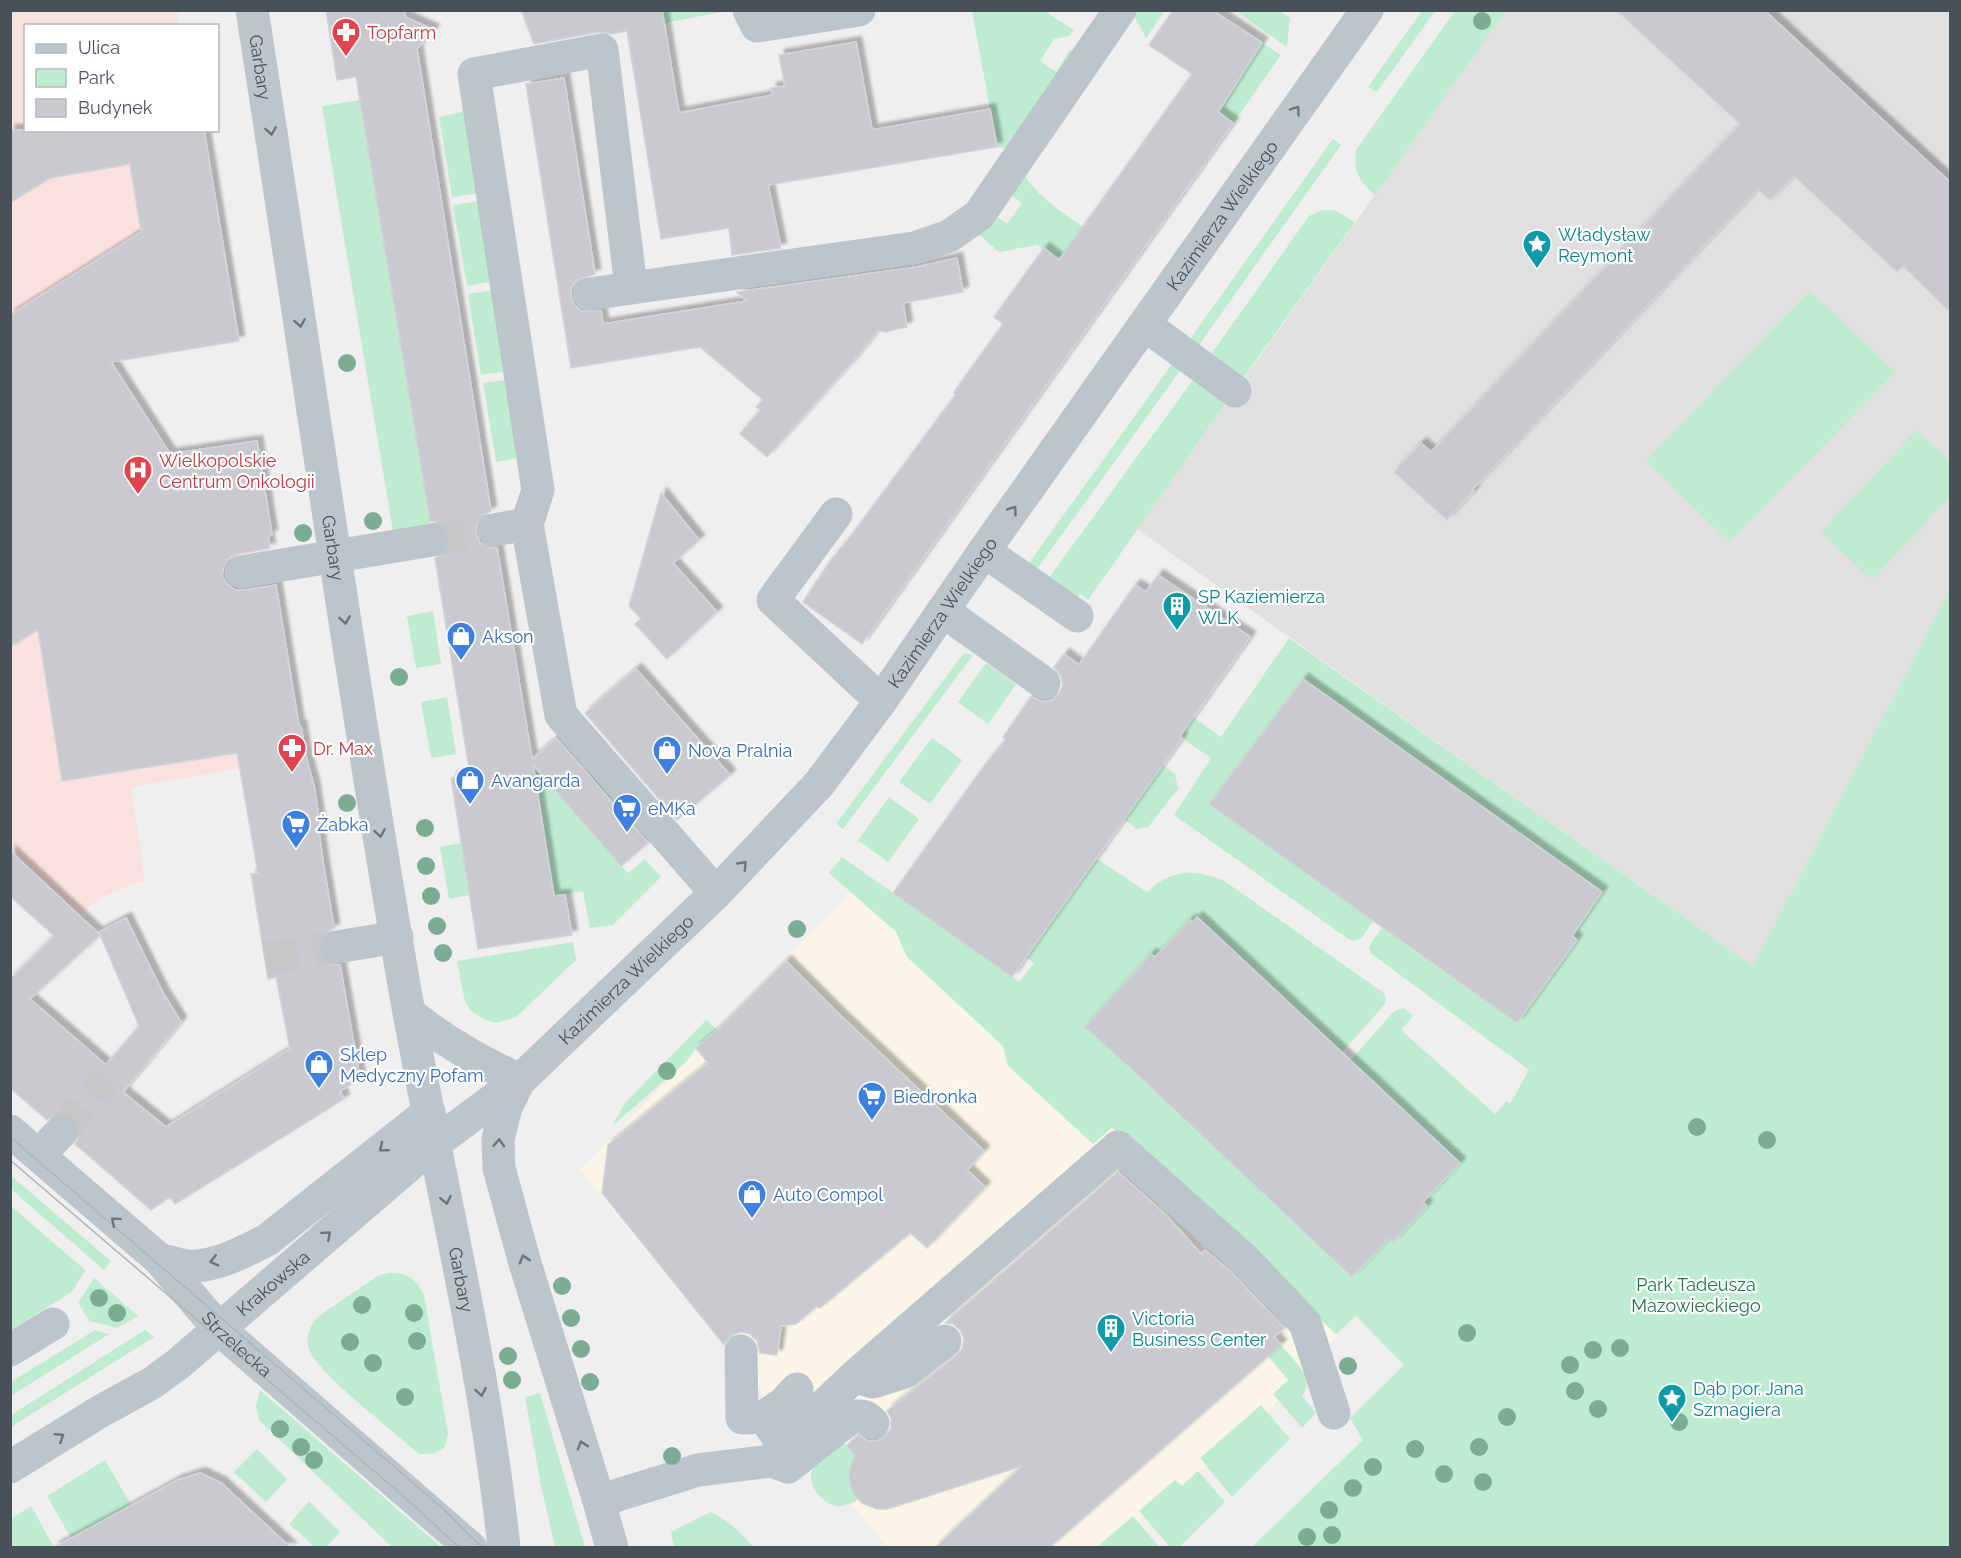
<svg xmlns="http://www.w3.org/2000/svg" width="1961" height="1558" font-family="Raleway,sans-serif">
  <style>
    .commercial { fill: #fbf5e7 }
    .education { fill: #e1dfdf }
    .medical { fill: #f9e1df }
    .green { fill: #beecd0 }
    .building { fill: #c8cad0; stroke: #d2d4d9; stroke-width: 1.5; filter: url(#shadow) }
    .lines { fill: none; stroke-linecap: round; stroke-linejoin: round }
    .minor-tunnel { stroke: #c6c7c9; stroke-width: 33; stroke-dasharray: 33 16; stroke-linecap: butt }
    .minor { stroke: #bdc5cc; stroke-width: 33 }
    .tram { stroke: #b0b3b8; stroke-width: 1.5 }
    .tree { fill: #7bad94 }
    .oneway { stroke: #6a747c }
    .labels { text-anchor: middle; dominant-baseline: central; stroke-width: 4.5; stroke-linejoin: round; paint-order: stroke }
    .health-label { font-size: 18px; fill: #be3a42; stroke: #fff; text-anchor: start }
    .street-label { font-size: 18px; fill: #47515a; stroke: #fff }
    .culture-label { font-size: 18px; fill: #0d838f; stroke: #fff; text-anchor: start }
    .shop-label { font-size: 18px; fill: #366cbe; stroke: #fff; text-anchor: start }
    .park-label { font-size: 18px; fill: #1b784a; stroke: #fff }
  </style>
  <defs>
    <filter id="shadow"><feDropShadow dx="5.5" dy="-5.5" stdDeviation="1.5" flood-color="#0004"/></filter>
  </defs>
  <rect width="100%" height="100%" fill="#f0eeee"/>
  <polygon class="commercial" points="854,890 1339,1335 1254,1427 1107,1547 887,1547 580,1170"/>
  <polygon class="education" points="1506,11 1950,11 1950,589 1753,966 1137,529"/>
  <polygon class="medical" points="10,11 177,11 179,25 26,26 26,130 204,131 239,341 176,352 172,329 108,367 151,457 257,441 272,535 267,536 299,726 301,726 306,757 131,787 145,880 102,897 79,915 11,851"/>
  <g class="green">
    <polygon points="662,10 727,11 664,23"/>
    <polygon points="1238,10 1279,11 1290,18 1287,47 1237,12"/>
    <polygon points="972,11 1044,11 1074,30 1069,36 1054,39 1040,61 1056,72 1070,49 1080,54 1011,149 997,147"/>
    <polygon points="1136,11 1165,11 1146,38 1133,14"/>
    <polygon points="1422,11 1435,11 1377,92 1368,87"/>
    <path d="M1455,11H1506L1375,195C1358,180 1354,172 1356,150Z"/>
    <polygon points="1262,43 1281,55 1233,123 1212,108 1228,95"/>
    <polygon points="360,100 430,524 393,531 322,106"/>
    <polygon points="466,111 480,193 452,197 439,117"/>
    <polygon points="1333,139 1341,145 1196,349 1188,342"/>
    <path d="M1022,172C1038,197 1059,210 1083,227L1059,260L1037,245L999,252L976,232L993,214L1007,224L1022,203L1008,193Z"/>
    <polygon points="481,201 494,281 467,286 453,205"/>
    <polygon points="1322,210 1334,210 1355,222 1242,380 1209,357 1309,216"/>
    <polygon points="496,290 509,371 481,375 468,294"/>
    <polygon points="1810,291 1895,372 1730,542 1646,461"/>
    <polygon points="1174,361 1182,368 1035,572 1027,566"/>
    <polygon points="1195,377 1228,400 1088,600 1080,594 1075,602 1046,582"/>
    <polygon points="511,379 523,457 496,462 483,383"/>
    <polygon points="1917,430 1950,462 1950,496 1872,580 1821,532"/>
    <path d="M1950,589V1547H1252L1363,1440L1350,1418L1404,1365L1356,1316L1336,1334L1112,1128L1093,1144L1008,1066L1003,1046L907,957L896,932L829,873L842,857L1019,982L1034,963L1026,957L1096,858L1147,892C1173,869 1191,869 1223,880L1385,994L1386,999L1385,1004L1305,1094L1298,1011L1229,947L1223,952L1214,932L1197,917L1192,923L1189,921L1155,957L1151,954L1121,1060L1137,1075L1143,1070L1174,1110L1190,1125L1196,1120L1210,1134L1206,1140L1222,1155L1227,1149L1266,1186L1261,1191L1277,1206L1282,1202L1298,1226L1352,1277L1389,1239L1394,1242L1427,1206L1313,1103L1394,1011L1404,1008L1413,1016L1401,1030L1495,1114L1507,1101L1510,1104L1529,1070L1372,954L1369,948L1371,943L1413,886L1404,934L1400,941L1517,1023L1576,940L1572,936L1602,892L1563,864L1539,856L1543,850L1525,837L1505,832L1509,825L1490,812L1486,818L1352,714L1303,679L1209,804L1227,817L1248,823L1244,830L1262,842L1267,836L1303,871L1356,908L1360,903L1404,880L1362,937L1357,940H1350L1174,815L1211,758L1166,727L1179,707L1221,737L1289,638L1753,966Z"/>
    <polygon points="433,611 441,664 416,668 407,616"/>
    <polygon points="964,653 973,655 843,829 836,824"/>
    <polygon points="986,663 1016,684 988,724 958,702"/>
    <polygon points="447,697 456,754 431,758 421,702"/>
    <polygon points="932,738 962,760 930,804 899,782"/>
    <polygon points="541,763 545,786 569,782 586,775 598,775 617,805 589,830 628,873 645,859 661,877 613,925 590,928 583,891 554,896 533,764"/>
    <polygon points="1163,765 1175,774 1178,789 1148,827 1137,829 1124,819"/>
    <polygon points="889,797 919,819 888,862 858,840"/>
    <polygon points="461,843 469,895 449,899 440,847"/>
    <polygon points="573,942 576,960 516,1017 496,1023 486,1020 477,1015 471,1011 465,1002 457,961"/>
    <polygon points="706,1020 717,1030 696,1048 686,1062 612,1126 625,1103"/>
    <polygon points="10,1175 111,1261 104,1270 11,1189"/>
    <polygon points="11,1206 85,1270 72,1292 11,1330"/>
    <path d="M390,1273C408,1272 416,1279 424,1295L448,1434L445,1447L433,1454H419C397,1434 316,1372 309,1349C305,1336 310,1325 319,1316L379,1275Z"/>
    <polygon points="94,1278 138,1316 117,1328 90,1321 78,1303"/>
    <polygon points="95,1330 109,1334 11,1396 11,1382"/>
    <polygon points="145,1330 154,1337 11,1427 11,1415"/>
    <path d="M1281,1345C1293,1360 1316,1377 1302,1396L1316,1413L1302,1428L1273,1394L1288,1380L1268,1356Z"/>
    <polygon points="260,1390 441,1547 392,1547 259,1420 256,1406"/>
    <polygon points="540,1393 585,1547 555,1547 540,1481 525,1397"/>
    <polygon points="1261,1405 1290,1439 1232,1497 1200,1458"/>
    <path d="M841,1440L856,1455C847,1470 847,1485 858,1500C853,1502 847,1505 841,1506C824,1507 807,1486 812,1471C815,1458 832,1449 841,1440Z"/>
    <polygon points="257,1449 287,1479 266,1502 234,1472"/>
    <polygon points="105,1460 131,1505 71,1538 47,1496"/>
    <polygon points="1198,1471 1225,1502 1179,1547 1170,1547 1139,1511 1175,1480 1182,1486"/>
    <polygon points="309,1501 340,1532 326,1547 315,1547 289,1524"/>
    <polygon points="31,1506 54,1547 11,1547 11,1519"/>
    <path d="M711,1512C728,1521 741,1532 753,1547H674L671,1532Z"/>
    <polygon points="1133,1516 1159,1547 1097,1547"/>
  </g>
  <g class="building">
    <polygon points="326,10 404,10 405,17 434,30 417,49 491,511 481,516 477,523 476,533 480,543 488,548 497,548 532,759 556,738 648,843 621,866 533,765 554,896 565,895 572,935 478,949 451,778 470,775 435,558 444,554 449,547 451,537 446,528 439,523 430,521 356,77 337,80"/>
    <polygon points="521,10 662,10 679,113 773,95 771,88 785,86 779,55 856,42 872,130 990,109 997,147 768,185 781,248 732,255 729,228 661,239 627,31 611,34 599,32 534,44"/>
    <polygon points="1173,10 1212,10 1262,43 1218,112 1233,123 862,644 803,602 830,561 847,541 956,394 954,392 1003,324 994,317 1044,248 1059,260 1192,74 1149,45"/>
    <polygon points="1616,10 1764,10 1950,182 1950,312 1903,266 1897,272 1794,176 1770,200 1758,189 1472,490 1474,491 1447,520 1394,472 1421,443 1431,452 1740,124"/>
    <polygon points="564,78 595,274 577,280 571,288 571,297 574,305 581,311 601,311 603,324 747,301 737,292 917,267 957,258 963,292 903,303 907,327 885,332 878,330 854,360 767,457 740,434 760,410 756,407 763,400 700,347 571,368 526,84"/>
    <polygon points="10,130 204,130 239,341 111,362 170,454 257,441 272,535 268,536 270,548 238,554 230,557 224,565 222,575 227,584 235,590 244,590 276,585 299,726 301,726 306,757 314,786 321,831 319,832 323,862 334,928 325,933 319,941 318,950 323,959 331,965 340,965 360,1079 340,1091 344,1099 175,1204 170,1197 151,1210 75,1144 79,1137 79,1127 73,1118 65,1114 56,1114 47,1120 10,1088 10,979 54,936 10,896 10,851 100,935 30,999 106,1065 139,1026 99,932 126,918 163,993 181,1022 123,1092 166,1127 290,1049 276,977 268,979 251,874 258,873 237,753 62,781 38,630 10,647 10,315 141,232 130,164 50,178 10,203"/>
    <polygon points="661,493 699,540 673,563 717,612 667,659 635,624 641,619 629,606"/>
    <polygon points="1158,575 1250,637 1180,736 1182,738 1012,977 893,893 987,762 1006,739 1003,737 1031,697 1043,702 1052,700 1059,694 1063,685 1061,676 1054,667 1064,654 1079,665 1135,585 1146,592"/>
    <polygon points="636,669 730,775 677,820 585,713"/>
    <polygon points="1303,679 1602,892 1572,936 1577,940 1517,1023 1209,804"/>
    <polygon points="1197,917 1460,1163 1423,1202 1427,1206 1393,1242 1389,1239 1352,1277 1138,1075 1085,1027 1151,954 1155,957 1190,920 1192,923"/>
    <polygon points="786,961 844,1019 984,1151 967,1170 985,1187 927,1248 910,1233 820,1308 816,1307 796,1324 781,1326 777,1355 760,1353 757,1341 750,1334 741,1332 731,1335 724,1345 602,1193 608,1145 708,1063 696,1048 717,1030"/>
    <polygon points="1118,1172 1167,1216 1201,1254 1205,1250 1231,1272 1284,1328 1274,1337 1281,1345 1049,1548 935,1548 1022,1466 888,1509 877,1509 862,1503 854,1495 850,1484 849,1472 855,1454 846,1446 859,1435 868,1441 878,1441 886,1436 891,1428 891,1418 887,1411 956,1356 962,1349 964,1339 960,1330 953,1324 945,1323"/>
    <polygon points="200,1473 221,1483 291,1548 53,1548 178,1480"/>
  </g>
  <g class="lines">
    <g class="minor-tunnel">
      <polyline points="432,540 494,530"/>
      <polyline points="265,959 337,947"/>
      <polyline points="61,1132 106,1079"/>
    </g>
    <g class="minor">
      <path id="s1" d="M252,10C303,335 348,661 404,985C437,1172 484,1358 504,1548"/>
      <polyline points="749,10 757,26 859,10"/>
      <polyline points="631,287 602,50 474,74 538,490 527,524 561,715 716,893"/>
      <polyline points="589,294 914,248 949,236 979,215 1120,10"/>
      <polyline points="1145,325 1235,391"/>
      <polyline points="836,514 773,600 881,701"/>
      <polyline points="494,530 527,524"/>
      <polyline points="984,551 1077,616"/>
      <polyline points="241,572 432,540"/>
      <polyline points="943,611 1044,683"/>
      <polyline points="337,947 397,937"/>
      <path d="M410,1014C444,1041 480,1062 520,1080"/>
      <polyline points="519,1081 506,1107 498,1139 499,1168 524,1260 599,1501 612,1548"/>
      <path id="s2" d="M10,1131L159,1259L219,1329L471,1548"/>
      <polyline points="39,1155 61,1132"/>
      <path d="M159,1259C168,1261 178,1265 187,1266C214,1268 243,1252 267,1240L429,1112"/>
      <polyline points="10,1350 53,1324"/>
      <polyline points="741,1351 742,1418 764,1417 783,1444"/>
      <polyline points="855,1376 873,1382 905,1372 945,1341"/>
      <polyline points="764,1417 784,1403 797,1389"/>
      <polyline points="772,1461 783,1444 855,1376 1118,1147 1244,1259 1305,1323 1334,1413"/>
      <path id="s3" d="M10,1467L101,1411L152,1383L178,1364L435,1143L520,1080L716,893L819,784L881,701L984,551L1367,10"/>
      <path d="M599,1501L698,1470L772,1461L788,1467L851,1417C861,1415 866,1415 873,1423"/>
    </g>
    <g class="tram">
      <polyline points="10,1137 440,1506 483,1548"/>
      <polyline points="10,1160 402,1495 460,1548"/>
    </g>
  </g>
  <g class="tree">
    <circle cx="1482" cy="21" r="9"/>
    <circle cx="347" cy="363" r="9"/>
    <circle cx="373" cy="521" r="9"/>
    <circle cx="303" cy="533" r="9"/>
    <circle cx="399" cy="677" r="9"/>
    <circle cx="347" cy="803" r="9"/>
    <circle cx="425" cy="828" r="9"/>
    <circle cx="426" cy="866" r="9"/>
    <circle cx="431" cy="896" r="9"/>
    <circle cx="437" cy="926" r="9"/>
    <circle cx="797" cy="929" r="9"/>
    <circle cx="443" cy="953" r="9"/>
    <circle cx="667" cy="1071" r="9"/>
    <circle cx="1697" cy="1127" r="9"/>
    <circle cx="1767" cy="1140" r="9"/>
    <circle cx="562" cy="1286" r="9"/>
    <circle cx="99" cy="1298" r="9"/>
    <circle cx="362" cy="1305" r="9"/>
    <circle cx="117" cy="1313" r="9"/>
    <circle cx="414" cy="1313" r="9"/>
    <circle cx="571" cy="1318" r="9"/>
    <circle cx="1467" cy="1333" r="9"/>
    <circle cx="417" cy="1341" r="9"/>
    <circle cx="350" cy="1342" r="9"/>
    <circle cx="1620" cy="1348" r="9"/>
    <circle cx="581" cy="1349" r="9"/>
    <circle cx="1593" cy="1350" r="9"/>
    <circle cx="508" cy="1356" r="9"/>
    <circle cx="373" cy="1363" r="9"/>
    <circle cx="1570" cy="1365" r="9"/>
    <circle cx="1348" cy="1366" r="9"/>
    <circle cx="512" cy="1380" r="9"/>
    <circle cx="590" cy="1382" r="9"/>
    <circle cx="1575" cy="1391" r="9"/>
    <circle cx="405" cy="1397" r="9"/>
    <circle cx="1598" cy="1409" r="9"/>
    <circle cx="1507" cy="1417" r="9"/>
    <circle cx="1679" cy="1422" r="9"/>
    <circle cx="280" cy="1429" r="9"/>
    <circle cx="301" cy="1447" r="9"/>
    <circle cx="1479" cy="1447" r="9"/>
    <circle cx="1415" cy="1449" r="9"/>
    <circle cx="672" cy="1456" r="9"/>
    <circle cx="314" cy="1460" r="9"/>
    <circle cx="1373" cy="1467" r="9"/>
    <circle cx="1444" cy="1474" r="9"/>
    <circle cx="1483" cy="1482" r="9"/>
    <circle cx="1353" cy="1488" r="9"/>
    <circle cx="1329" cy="1510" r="9"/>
    <circle cx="1332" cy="1535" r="9"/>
    <circle cx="1307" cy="1537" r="9"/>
  </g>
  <defs><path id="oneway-chevron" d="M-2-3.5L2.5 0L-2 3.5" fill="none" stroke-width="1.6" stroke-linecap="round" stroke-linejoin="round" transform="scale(1.5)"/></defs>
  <g class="oneway">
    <use href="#oneway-chevron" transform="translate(1296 110) rotate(-55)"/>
    <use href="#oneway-chevron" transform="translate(271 131) rotate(81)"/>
    <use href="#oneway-chevron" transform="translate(300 323) rotate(81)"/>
    <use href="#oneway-chevron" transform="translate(1013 510) rotate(-55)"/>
    <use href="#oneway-chevron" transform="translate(345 620) rotate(81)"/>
    <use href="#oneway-chevron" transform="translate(380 833) rotate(81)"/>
    <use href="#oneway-chevron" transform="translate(743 865) rotate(-46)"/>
    <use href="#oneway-chevron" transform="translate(499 1143) rotate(-87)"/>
    <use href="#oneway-chevron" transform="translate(383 1148) rotate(141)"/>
    <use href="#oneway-chevron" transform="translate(446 1200) rotate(79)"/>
    <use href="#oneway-chevron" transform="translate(115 1221) rotate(-140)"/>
    <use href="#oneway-chevron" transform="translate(327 1235) rotate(-41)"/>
    <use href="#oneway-chevron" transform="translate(524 1259) rotate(-107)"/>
    <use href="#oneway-chevron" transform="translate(214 1261) rotate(167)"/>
    <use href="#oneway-chevron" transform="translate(481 1392) rotate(80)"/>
    <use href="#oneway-chevron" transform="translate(60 1437) rotate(-32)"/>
    <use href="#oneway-chevron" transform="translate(582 1445) rotate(-107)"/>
  </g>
  <defs>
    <g id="pharmacy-pin" transform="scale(1.5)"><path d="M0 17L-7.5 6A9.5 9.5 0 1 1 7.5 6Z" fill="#e0444e" stroke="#fff"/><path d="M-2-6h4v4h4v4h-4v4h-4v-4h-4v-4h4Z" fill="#fff"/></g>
    <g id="sight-pin" transform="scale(1.5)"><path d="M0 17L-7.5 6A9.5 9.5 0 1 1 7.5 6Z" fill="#0f9aa8" stroke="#fff"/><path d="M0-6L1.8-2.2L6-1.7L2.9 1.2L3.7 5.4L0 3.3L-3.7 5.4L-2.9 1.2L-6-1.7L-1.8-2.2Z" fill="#fff"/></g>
    <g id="hospital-pin" transform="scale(1.5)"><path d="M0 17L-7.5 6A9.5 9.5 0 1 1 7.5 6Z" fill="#e0444e" stroke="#fff"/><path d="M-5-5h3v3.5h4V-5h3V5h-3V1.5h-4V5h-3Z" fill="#fff"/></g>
    <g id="building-pin" transform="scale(1.5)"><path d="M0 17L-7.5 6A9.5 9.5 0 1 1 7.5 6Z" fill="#0f9aa8" stroke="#fff"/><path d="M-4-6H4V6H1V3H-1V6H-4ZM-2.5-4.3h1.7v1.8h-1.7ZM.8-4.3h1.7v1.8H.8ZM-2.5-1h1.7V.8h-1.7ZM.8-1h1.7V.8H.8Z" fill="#fff"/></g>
    <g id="shop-pin" transform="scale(1.5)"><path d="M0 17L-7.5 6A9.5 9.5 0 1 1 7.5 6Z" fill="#3f7fe0" stroke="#fff"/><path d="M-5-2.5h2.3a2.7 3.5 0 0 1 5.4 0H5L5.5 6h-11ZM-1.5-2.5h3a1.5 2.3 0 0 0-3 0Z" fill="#fff"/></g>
    <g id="supermarket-pin" transform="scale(1.5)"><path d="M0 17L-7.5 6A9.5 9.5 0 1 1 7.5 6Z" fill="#3f7fe0" stroke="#fff"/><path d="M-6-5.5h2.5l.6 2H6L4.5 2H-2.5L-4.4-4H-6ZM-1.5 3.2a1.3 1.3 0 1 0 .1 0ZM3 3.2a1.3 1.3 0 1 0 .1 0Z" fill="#fff"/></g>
  </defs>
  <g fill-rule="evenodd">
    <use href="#pharmacy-pin" x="346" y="32"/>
    <use href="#sight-pin" x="1537" y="244"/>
    <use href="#hospital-pin" x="138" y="470"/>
    <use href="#building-pin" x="1177" y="606"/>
    <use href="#shop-pin" x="461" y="636"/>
    <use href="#pharmacy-pin" x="292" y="748"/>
    <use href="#shop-pin" x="667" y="750"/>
    <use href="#shop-pin" x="470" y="780"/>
    <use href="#supermarket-pin" x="627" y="808"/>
    <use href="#supermarket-pin" x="296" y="824"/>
    <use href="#shop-pin" x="319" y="1064"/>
    <use href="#supermarket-pin" x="872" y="1096"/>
    <use href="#shop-pin" x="752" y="1194"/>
    <use href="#building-pin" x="1111" y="1328"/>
    <use href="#sight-pin" x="1672" y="1398"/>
  </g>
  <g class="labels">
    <g class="health-label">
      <text x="367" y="32">Topfarm</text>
      <text x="159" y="460">Wielkopolskie<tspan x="159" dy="21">Centrum Onkologii</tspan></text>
      <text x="313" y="748">Dr. Max</text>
    </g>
    <g class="street-label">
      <text stroke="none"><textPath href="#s1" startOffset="58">Garbary</textPath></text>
      <text stroke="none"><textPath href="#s3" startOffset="1760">Kazimierza Wielkiego</textPath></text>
      <text stroke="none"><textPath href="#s1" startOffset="544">Garbary</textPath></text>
      <text stroke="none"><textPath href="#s3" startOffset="1274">Kazimierza Wielkiego</textPath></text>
      <text stroke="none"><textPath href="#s3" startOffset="788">Kazimierza Wielkiego</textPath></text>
      <text stroke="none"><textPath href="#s1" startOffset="1287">Garbary</textPath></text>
      <text stroke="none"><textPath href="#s3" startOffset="322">Krakowska</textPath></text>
      <text stroke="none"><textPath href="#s2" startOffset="312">Strzelecka</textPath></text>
    </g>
    <g class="culture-label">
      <text x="1558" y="234">Władysław<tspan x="1558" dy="21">Reymont</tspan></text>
      <text x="1198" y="596">SP Kaziemierza<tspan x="1198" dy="21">WLK</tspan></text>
      <text x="1132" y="1318">Victoria<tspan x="1132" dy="21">Business Center</tspan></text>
      <text x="1693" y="1388">Dąb por. Jana<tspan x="1693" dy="21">Szmagiera</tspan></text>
    </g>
    <g class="shop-label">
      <text x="482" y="636">Akson</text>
      <text x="688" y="750">Nova Pralnia</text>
      <text x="491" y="780">Avangarda</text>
      <text x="648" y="808">eMKa</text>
      <text x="317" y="824">Żabka</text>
      <text x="340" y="1054">Sklep<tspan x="340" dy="21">Medyczny Pofam</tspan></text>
      <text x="893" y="1096">Biedronka</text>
      <text x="773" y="1194">Auto Compol</text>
    </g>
    <g class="park-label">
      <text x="1696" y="1284">Park Tadeusza<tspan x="1696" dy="21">Mazowieckiego</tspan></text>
    </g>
  </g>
  <rect width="1961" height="1558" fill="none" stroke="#47515a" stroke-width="24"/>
  <rect x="24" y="24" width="195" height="108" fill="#ffffff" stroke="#b5b9bd" stroke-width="1.5"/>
  <rect x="36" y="44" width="30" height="9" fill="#bdc5cc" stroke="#b5b9bd" stroke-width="1.5"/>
  <text x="78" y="54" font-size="18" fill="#47515a">Ulica</text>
  <rect x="36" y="69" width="30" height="18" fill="#beecd0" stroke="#b5b9bd" stroke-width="1.5"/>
  <text x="78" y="84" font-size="18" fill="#47515a">Park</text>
  <rect x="36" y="99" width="30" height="18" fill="#c8cad0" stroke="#b5b9bd" stroke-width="1.5"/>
  <text x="78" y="114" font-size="18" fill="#47515a">Budynek</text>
</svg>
